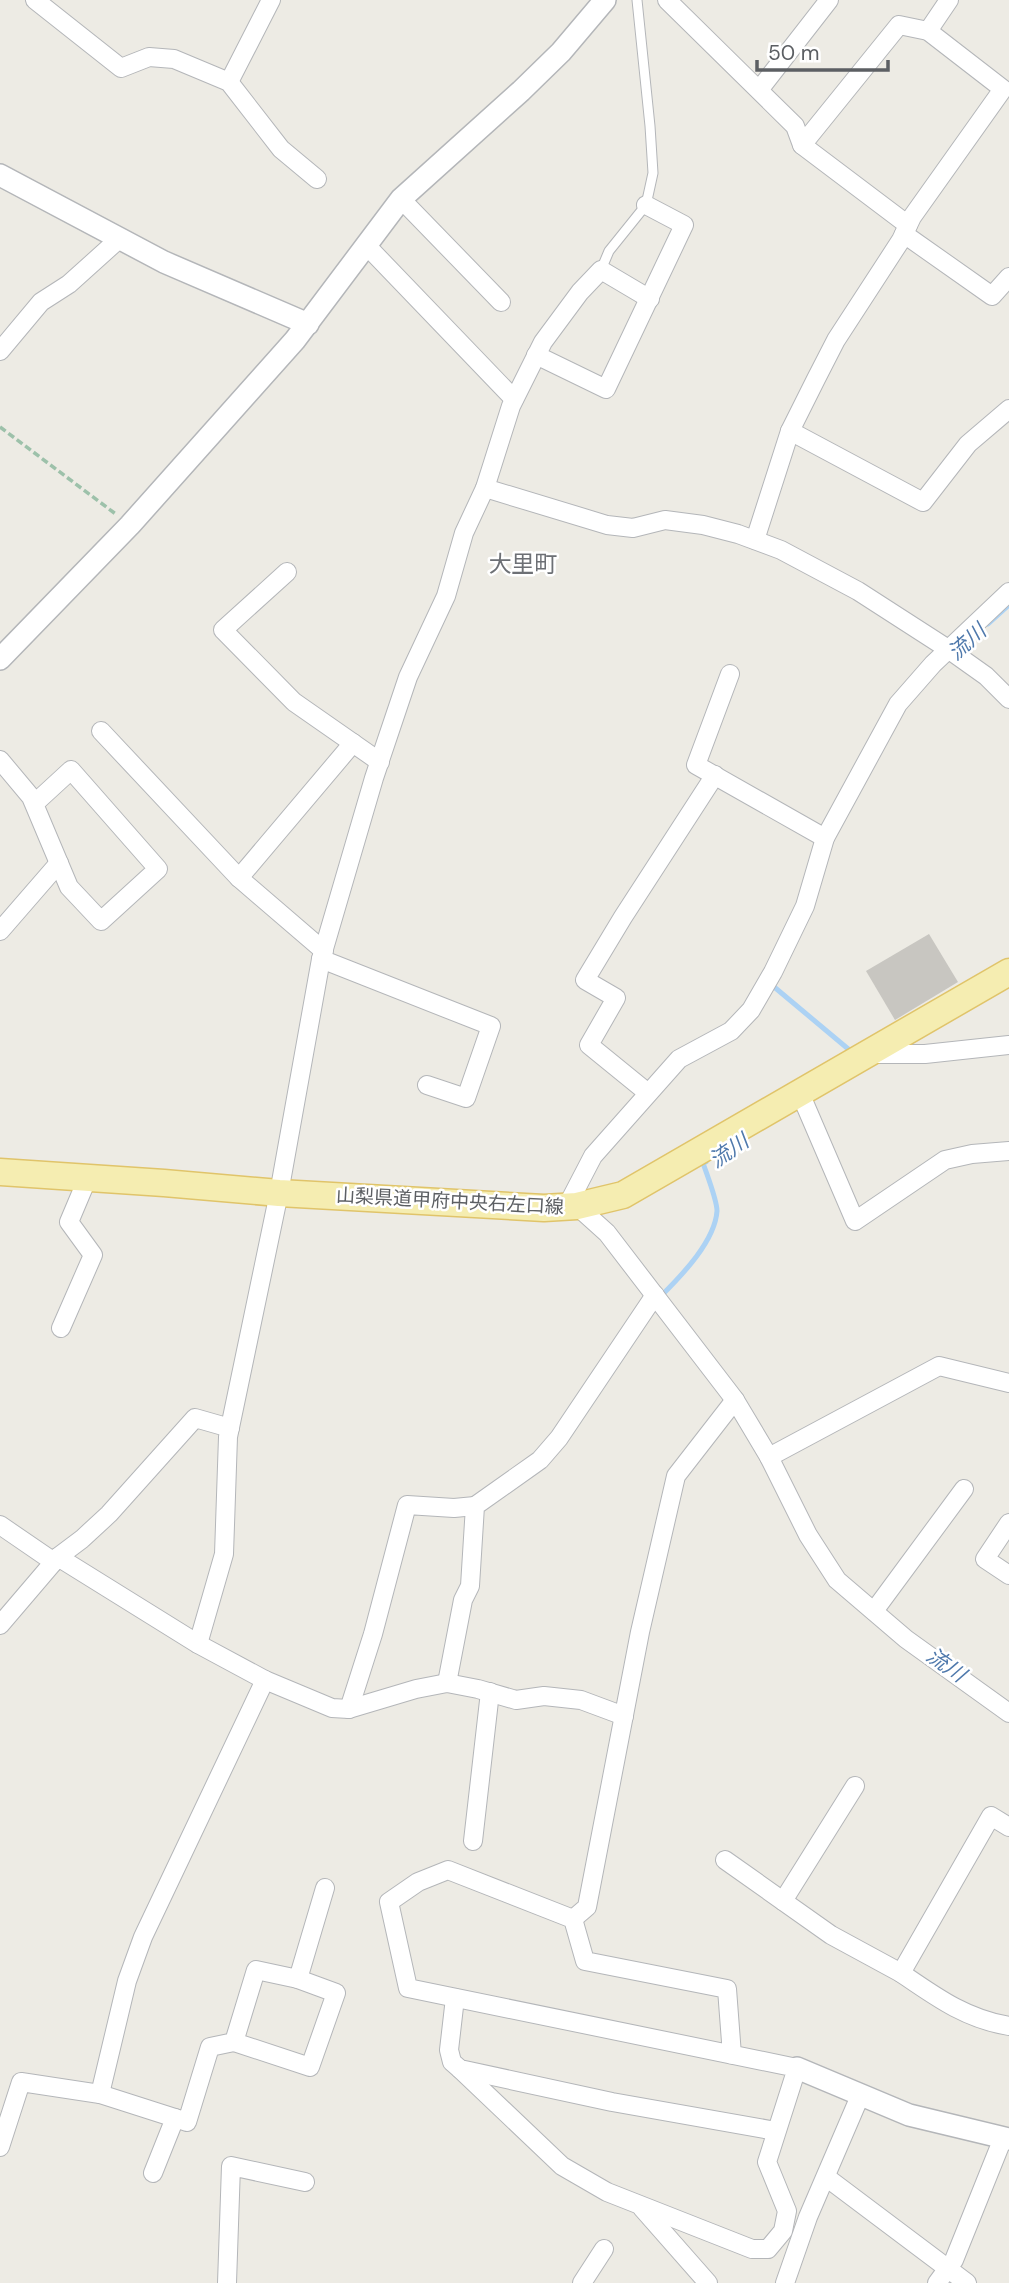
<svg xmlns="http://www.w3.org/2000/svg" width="1009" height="2283" font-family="'DM Sans','Noto Sans JP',sans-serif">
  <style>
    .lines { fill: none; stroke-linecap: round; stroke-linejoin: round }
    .stream { stroke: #acd2f4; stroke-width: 5 }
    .building { fill: #c8c6c1 }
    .service-casing { stroke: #b4b6b9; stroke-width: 11 }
    .minor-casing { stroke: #b4b6b9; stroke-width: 20 }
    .tertiary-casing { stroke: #b4b6b9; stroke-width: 24 }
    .primary-casing { stroke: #e0c46a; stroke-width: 29 }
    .path { stroke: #9dc1aa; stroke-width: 3.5; stroke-dasharray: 7 3.5; stroke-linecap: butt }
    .service { stroke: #fff; stroke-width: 9 }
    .minor { stroke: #fff; stroke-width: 18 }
    .tertiary { stroke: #fff; stroke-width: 21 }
    .primary { stroke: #f5edb1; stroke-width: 26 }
    .labels { text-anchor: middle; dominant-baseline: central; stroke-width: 5; stroke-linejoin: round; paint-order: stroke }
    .street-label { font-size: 19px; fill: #5c5f63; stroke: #fff }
    .water-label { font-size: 21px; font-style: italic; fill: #4f79ac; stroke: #fff }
    .quarter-label { font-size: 23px; fill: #6d7075; stroke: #fff }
  </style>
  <rect width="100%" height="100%" fill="#edebe4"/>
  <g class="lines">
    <g class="stream">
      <polyline points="988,624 1009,605"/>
      <polyline points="775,982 773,986 853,1053"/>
      <path d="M664,1297L662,1295C682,1275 715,1241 717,1211C717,1200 707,1175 703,1163L706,1162"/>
    </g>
  </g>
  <polygon class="building" points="929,934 958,982 895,1020 866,971"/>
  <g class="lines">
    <g class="service-casing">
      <polyline id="service" points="601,270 609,251 646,205 653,173 650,126 637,0"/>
    </g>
    <g class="minor-casing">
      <g id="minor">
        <polyline points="35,0 121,68 149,57 174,59 229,82 281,149 317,179"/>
        <polyline points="667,0 795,126 802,145 908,225"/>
        <polyline points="928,31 949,0"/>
        <polyline points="229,82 271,0"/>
        <polyline points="759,90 829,0"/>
        <polyline points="401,199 501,302"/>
        <polyline points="904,234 992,296 1009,277"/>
        <polyline points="366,245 514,399"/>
        <polyline points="0,351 41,302 69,284 119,239"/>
        <polyline points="536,355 606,389 684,225 646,205"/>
        <polyline points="790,431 923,502 968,444 1009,409"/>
        <polyline points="485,488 607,525 633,528 665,520 703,525 738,534 781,550 858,591 948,649 986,676 1009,699"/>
        <polyline points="755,540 790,431 816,379 836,340 901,240 912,217 1003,89 928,31 899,25 802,145"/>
        <polyline points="287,572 223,630 294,702 380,762"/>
        <polyline points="730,674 696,765 825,838"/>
        <polyline points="101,731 239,878 324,951"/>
        <polyline points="0,760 31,797 34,804 69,887 101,921 158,869 71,770 34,804"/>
        <polyline points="239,878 353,743"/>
        <polyline points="0,931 59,863"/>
        <polyline points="321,959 491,1026 466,1098 427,1085"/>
        <polyline points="870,1054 925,1054 1009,1045"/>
        <polyline points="648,1093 589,1045 616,998 585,980 623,917 715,775"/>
        <polyline points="800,1093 855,1221 945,1160 972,1154 1009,1151"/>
        <polyline points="577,1206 607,1233 735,1400 769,1457 808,1535 837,1580 906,1639 1009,1713"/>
        <polyline points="566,1208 593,1156 679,1059 731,1031 751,1010 773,972 805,906 825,838 898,704 933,664 1009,592"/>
        <polyline points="61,1328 93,1255 69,1222 88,1177"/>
        <polyline points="769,1457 939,1366 1009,1383"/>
        <polyline points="1009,1523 985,1559 1009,1575"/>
        <polyline points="0,1525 54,1562"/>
        <polyline points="58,1557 198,1644 265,1680 332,1708 349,1709 416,1689 447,1683 478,1689 516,1700 544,1696 581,1700 624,1716"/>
        <polyline points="874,1611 964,1489"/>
        <polyline points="0,1625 58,1557 82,1539 109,1514 195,1418 230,1428"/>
        <polyline points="198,1644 224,1554 228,1437 279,1193 321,959 374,778 408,677 446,596 464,533 485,488 511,406 543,342 580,292 601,270 650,299"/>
        <polyline points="447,1683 463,1600 470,1586 475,1506 540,1460 559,1438 655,1295"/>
        <polyline points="349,1709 373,1634 407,1505 454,1508 475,1506"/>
        <path d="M1009,1827L991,1816L901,1973C936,1997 966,2019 1009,2026"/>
        <polyline points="473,1841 490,1692"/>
        <polyline points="725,1860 831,1935 901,1973"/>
        <polyline points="783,1901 855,1786"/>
        <polyline points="573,1919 587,1907 640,1632 676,1476 735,1400"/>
        <polyline points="455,1998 449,2050 452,2062 460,2069 612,2102 776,2131"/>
        <polyline points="234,2042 310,2067 336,1993 298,1979"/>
        <polyline points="460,2069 562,2166 607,2192 752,2249 768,2249 783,2231 787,2211 767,2162 797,2068 408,1988 389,1902 418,1882 448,1870 573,1919 585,1961 727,1989 732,2055"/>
        <polyline points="100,2094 127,1981 143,1937 265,1680"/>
        <polyline points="175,2118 187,2122 210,2047 234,2042 256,1970 298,1979 325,1888"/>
        <polyline points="0,2147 21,2082 100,2094 175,2118 153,2173"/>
        <polyline points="826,2177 967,2283"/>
        <polyline points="642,2208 708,2283"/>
        <polyline points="227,2283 231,2166 305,2182"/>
        <polyline points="582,2283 604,2249"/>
        <polyline points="785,2283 808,2217 860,2096"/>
        <polyline points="937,2283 954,2260 1003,2138"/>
      </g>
    </g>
    <g class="tertiary-casing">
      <g id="tertiary">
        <polyline points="0,175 164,262 308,324"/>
        <polyline points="0,659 130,525 295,340 401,199 521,91 561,52 605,0"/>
        <polyline points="797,2068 909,2115 1009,2139"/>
      </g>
    </g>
    <g class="primary-casing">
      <polyline id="primary" points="0,1172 164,1183 279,1193 544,1208 577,1206 623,1195 1009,972"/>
    </g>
    <polyline class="path" points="0,427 117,515"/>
    <use href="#service" class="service"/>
    <use href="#minor" class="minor"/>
    <use href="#tertiary" class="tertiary"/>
    <use href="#primary" class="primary"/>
  </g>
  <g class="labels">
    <g class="street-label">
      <text transform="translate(450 1201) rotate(3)">山梨県道甲府中央右左口線</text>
    </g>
    <g class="water-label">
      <text transform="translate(967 642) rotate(-42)">流川</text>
      <text transform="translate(729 1151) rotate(-35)">流川</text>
      <text transform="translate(946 1665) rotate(35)">流川</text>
    </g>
    <g class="quarter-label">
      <text x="523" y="564">大里町</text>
    </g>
  </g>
  <path d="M757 60v10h131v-10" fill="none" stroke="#5c5f63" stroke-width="3.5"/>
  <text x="768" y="60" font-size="21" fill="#5c5f63" stroke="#ffffff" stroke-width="5" paint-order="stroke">50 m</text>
</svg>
